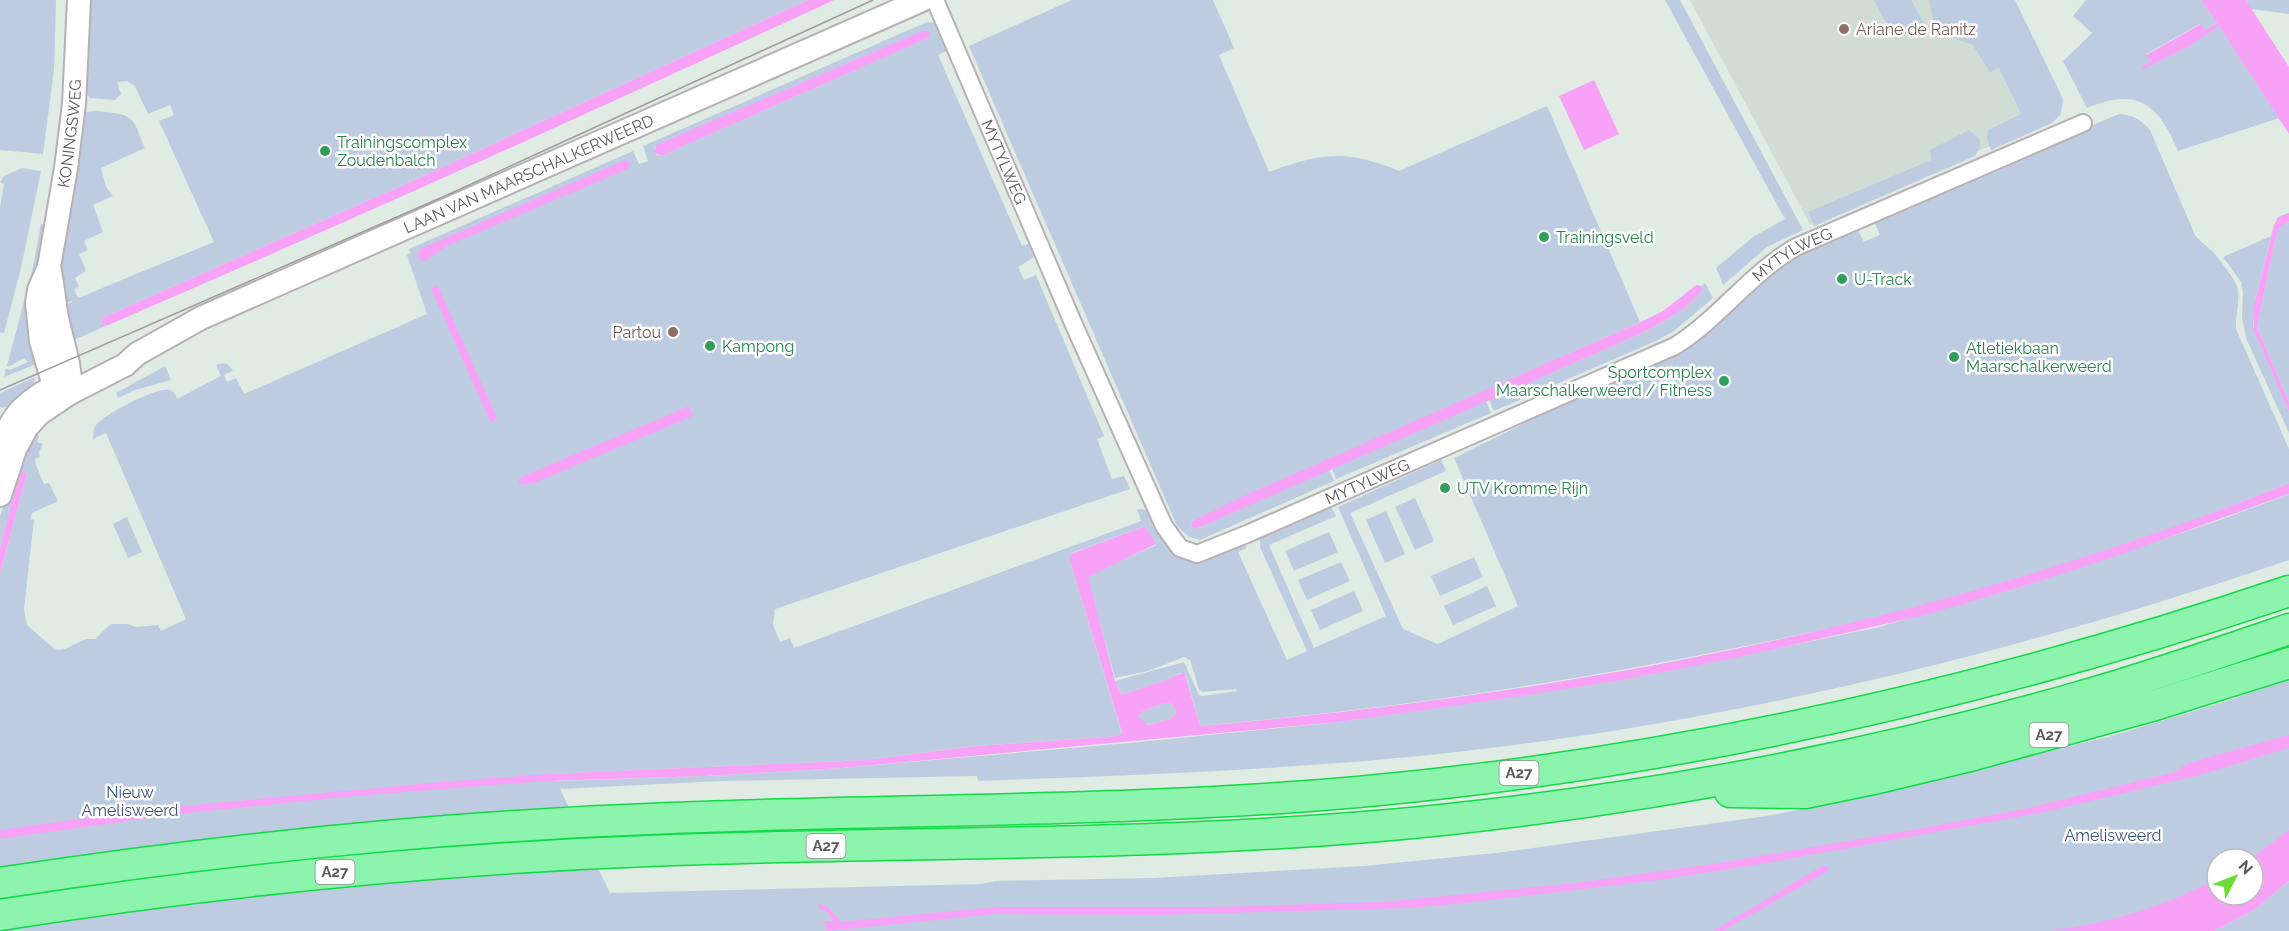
<svg xmlns="http://www.w3.org/2000/svg" width="2289" height="931" font-family="Raleway,sans-serif">
  <style>
    .education { fill: #d1ddd4 }
    .green { fill: #bdcce1; fill-rule: evenodd }
    .water { fill: #f8a2f7; fill-rule: evenodd }
    .lines { fill: none; stroke-linecap: round; stroke-linejoin: round }
    .street-casing { stroke: #b7b1b5; stroke-width: 20 }
    .secondary-casing { stroke: #b7b0b6; stroke-width: 26 }
    .highway-casing { stroke: #10da45; stroke-width: 33 }
    .street { stroke: #fff; stroke-width: 16 }
    .secondary { stroke: #fff; stroke-width: 22 }
    .highway { stroke: #8df4ae; stroke-width: 30 }
    .tram { stroke: #9f9c9e; stroke-width: 1.5 }
    .education-dot { fill: #8d6e63; stroke: #fff; stroke-width: 2 }
    .leisure-dot { fill: #2e9e5b; stroke: #fff; stroke-width: 2 }
    .labels { text-anchor: middle; dominant-baseline: central; stroke-width: 5; stroke-linejoin: round; paint-order: stroke }
    .shield { fill: #fff; stroke: #908b8f; stroke-width: 1.5 }
    .shield-label { font-size: 15px; font-weight: bold; fill: #60595f }
    .education-label { font-size: 16px; fill: #785e54; stroke: #fff; text-anchor: start }
    .street-label { font-size: 16px; fill: #60595f; stroke: #fff }
    .leisure-label { font-size: 16px; fill: #27864d; stroke: #fff; text-anchor: start }
    .park-label { font-size: 16px; fill: #39537e; stroke: #fff }
  </style>
  <rect width="100%" height="100%" fill="#e0ebe4"/>
  <polygon class="education" points="1690,0 2011,0 2050,120 1810,224"/>
  <g class="green">
    <polygon points="0,0 56,0 54,70 43,154 0,150"/>
    <path d="M86,0H808L412,181L102,318L101,323L106,326L69,342L61,308L75,300L61,304L59,275L82,114C90,110 97,111 106,112C137,115 133,121 145,148L101,168L106,187L113,196L93,205L103,232L84,241L88,250L79,254L86,271L75,278L79,287L74,289L78,298L214,242L159,121L174,115L170,105L148,114L135,86L127,81L117,82L121,94L115,100L90,98L85,92Z"/>
    <path d="M1072,0H1213L1234,48L1219,55L1269,172C1322,153 1346,149 1399,171L1547,106L1640,322L1192,521L1191,527L1196,529L1329,469L1334,481L1200,540L1189,537L1177,526L969,46Z"/>
    <polygon points="1665,0 1680,0 1803,230 1767,247 1723,285 1716,268 1753,237 1785,219"/>
    <polygon points="1874,0 1911,0 1924,23 1895,39"/>
    <polygon points="1929,0 2015,0 2063,99 2061,114 2052,123 1991,150 1987,139 1988,130 2021,114 1999,68 1990,72 1972,44 1961,41 1935,29"/>
    <path d="M2086,0H2201L2217,23L2204,31L2200,24L2146,54L2152,60L2141,67L2142,69L2219,26L2279,118L2178,151C2158,104 2138,87 2087,108L2063,61L2092,33L2073,16Z"/>
    <polygon points="2246,0 2289,0 2289,14 2251,9"/>
    <path d="M927,22L935,23L948,50L938,55L1022,246L1032,242L1035,251L1033,258L1018,267L1024,280L1036,275L1104,436L1097,439L1112,479L1124,476L1130,489L775,609L773,625L780,642L790,638L794,648L1141,521L1137,509L1148,510L1174,550L1243,543L1247,548L1238,552L1287,660L1307,651L1260,547V534L1330,505L1336,516L1269,545L1314,648L1386,616L1338,507L1441,460L1446,471L1350,513L1403,629L1438,644L1518,606L1454,458L1659,357L1763,271L1855,224L1864,242L1880,235L1872,217L2119,114C2133,115 2140,119 2150,130L2195,235C2200,242 2206,245 2212,251C2218,257 2234,278 2237,286C2241,299 2235,315 2236,329L2289,449V483C2171,531 2049,571 1926,605C1865,622 1802,634 1740,647C1561,684 1381,710 1200,726L1186,675L1180,673C1163,684 1140,687 1122,695L1115,681L1184,662L1199,695L1203,696L1237,691L1236,689L1202,692L1199,689L1190,660L1184,657L1148,671L1115,678L1087,576L1156,545L1145,526L1074,552L1069,558L1122,734L1119,736L977,746L867,760L553,774L556,781L705,776L841,768L1129,743L1339,722L1622,680L1875,628L2024,586L2223,519L2289,494V560C2016,653 1734,722 1447,753C1291,770 1135,775 978,781L977,776L721,781L560,789L610,893L981,884L996,881L1154,878L1364,866L1496,853L1760,817L1788,812L2108,737L2224,702L2289,679V846L2253,859H2217V893L2135,931H0V574L27,473L20,472L0,548V517L11,481L32,432L39,435L37,442L43,444L39,452L40,457L35,459L36,465L44,484L49,483L58,501L32,513L30,520L34,519L24,609L27,625L52,647L58,650L65,649L86,639H95L111,624H128L136,627L158,625L161,631L186,619L106,433L93,439C93,432 94,426 99,422C108,413 162,383 172,391C175,393 176,396 177,399L221,376L216,365C223,362 229,363 233,371L224,375L227,382L236,378L244,394L427,314L407,255L411,253L409,249L633,151L639,164L648,161L643,146ZM926,30L929,37L661,156L657,155L654,148L657,145Z"/>
    <polygon points="1969,130 1979,138 1980,146 1975,156 1814,226 1808,212 1931,160 1930,150"/>
    <polygon points="22,168 41,171 21,268 4,333 0,332 0,208 4,184 0,182 4,176"/>
    <polygon points="2289,222 2289,402 2257,327 2275,241 2279,228"/>
    <polygon points="41,224 46,225 36,364 4,377 6,369 10,370 28,362 24,358 10,366 7,366 33,267"/>
    <polygon points="2271,236 2255,301 2253,326 2289,412 2289,433 2246,338 2242,317 2243,292 2241,282 2223,257"/>
    <polygon points="1705,283 1713,298 1674,331 1656,341 1494,411 1489,400 1649,330 1685,308 1702,291 1702,286"/>
    <polygon points="165,366 171,380 135,390 118,398 116,393"/>
    <path d="M35,377C33,396 18,403 3,408L0,407V393Z"/>
    <polygon points="1486,401 1491,413 1336,479 1332,468"/>
    <polygon points="1415,498 1434,541 1415,550 1395,507"/>
    <polygon points="1386,511 1405,554 1385,563 1366,520"/>
    <polygon points="127,517 142,552 128,558 113,524"/>
    <polygon points="1329,532 1338,552 1294,571 1285,551"/>
    <polygon points="1474,557 1483,577 1440,596 1431,576"/>
    <polygon points="1341,562 1350,581 1307,600 1298,580"/>
    <polygon points="1487,586 1496,606 1453,625 1444,606"/>
    <polygon points="1354,591 1363,611 1320,630 1311,610"/>
    <polygon points="1165,703 1171,703 1177,712 1170,719 1147,725 1137,717 1143,711"/>
    <polygon points="2289,881 2289,931 2214,931 2254,910"/>
  </g>
  <g class="water">
    <path d="M808,0H834C592,112 350,221 106,326L101,323L102,318L412,181Z"/>
    <polygon points="2201,0 2246,0 2249,5 2289,67 2289,134 2219,26 2189,46 2142,70 2141,67 2152,60 2149,59 2146,55 2201,24 2205,30 2217,23"/>
    <polygon points="925,30 929,32 929,37 921,41 661,156 654,152 656,145"/>
    <polygon points="1594,80 1619,134 1584,150 1559,96"/>
    <polygon points="625,160 630,163 628,169 447,246 423,262 417,256 420,249"/>
    <polygon points="2289,213 2289,222 2279,228 2275,241 2257,327 2289,402 2289,412 2254,330 2253,309 2274,225 2278,217"/>
    <polygon points="1696,285 1702,286 1702,291 1685,308 1649,330 1196,529 1191,527 1192,521 1246,495 1645,320 1663,311"/>
    <polygon points="435,286 438,286 497,418 494,421 490,421 431,289"/>
    <polygon points="689,406 693,416 537,482 525,485 518,482 521,477"/>
    <polygon points="20,471 27,473 0,574 0,548"/>
    <path d="M2289,483V494L2125,553L2024,586L1925,615L1730,659L1622,680L1501,699L1339,722L841,768L705,776L546,781L344,797L168,815L0,839V830L150,809L441,782L547,774L867,760L977,746L1119,736L1122,733L1069,558L1073,553L1145,526L1156,544L1088,577L1115,681L1122,695C1138,688 1155,685 1171,678C1176,676 1178,673 1185,674L1200,726C1572,694 1942,623 2289,483ZM1165,703H1171L1177,712L1170,719L1148,725L1138,717L1143,711Z"/>
    <polygon points="2289,735 2289,748 2196,776 2045,812 1773,862 1660,880 1455,904 1407,908 1155,915 995,914 827,931 824,921 833,921 827,912 819,908 818,903 829,908 841,922 994,907 1212,907 1382,902 1576,883 1719,863 1912,830 2024,809 2175,772 2188,763"/>
    <path d="M2289,830V881L2254,910L2214,931H2051C2109,923 2165,906 2217,879V895H2253V859H2250Z"/>
    <polygon points="1824,865 1828,867 1828,871 1723,931 1713,931"/>
  </g>
  <g class="lines">
    <g class="street-casing">
      <g id="street">
        <path id="s1" d="M935,0L1074,325L1164,526L1180,548L1197,554L1247,534L1675,346C1720,318 1749,274 1796,247L2083,123"/>
      </g>
    </g>
    <g class="secondary-casing">
      <g id="secondary">
        <path d="M49,267C53,284 54,301 57,318C62,343 72,367 70,393"/>
        <path id="s2" d="M70,393L54,386L41,341L37,303L39,290L49,267L66,168L74,104L79,0"/>
        <path d="M0,449C12,411 28,401 61,382"/>
        <path id="s3" d="M0,495L15,449L27,427L39,414L70,393L125,365L137,354L201,318L922,0"/>
      </g>
    </g>
    <g class="highway-casing">
      <g id="highway">
        <polyline points="1730,792 1805,793 1878,778 1966,757 2155,705 2289,663"/>
        <path d="M0,883C222,849 447,826 672,818C900,809 1130,812 1358,792C1675,763 1987,693 2289,591"/>
        <path d="M0,915C222,880 446,858 672,850C931,841 1192,847 1451,819C1663,796 1873,756 2079,697C2150,677 2219,653 2289,629"/>
      </g>
    </g>
    <use href="#street" class="street"/>
    <use href="#secondary" class="secondary"/>
    <use href="#highway" class="highway"/>
    <polyline class="tram" points="0,390 445,196 873,0"/>
  </g>
  <g class="education-dot">
    <circle cx="1844" cy="29" r="6"/>
    <circle cx="673" cy="332" r="6"/>
  </g>
  <g class="leisure-dot">
    <circle cx="325" cy="151" r="6"/>
    <circle cx="1544" cy="237" r="6"/>
    <circle cx="1842" cy="279" r="6"/>
    <circle cx="710" cy="346" r="6"/>
    <circle cx="1954" cy="357" r="6"/>
    <circle cx="1724" cy="381" r="6"/>
    <circle cx="1445" cy="488" r="6"/>
  </g>
  <g class="labels">
    <g class="shield">
      <rect x="2029.5" y="723" width="39" height="24" rx="4.5"/>
      <rect x="1499.5" y="761" width="39" height="24" rx="4.5"/>
      <rect x="806.5" y="834" width="39" height="24" rx="4.5"/>
      <rect x="315.5" y="860" width="39" height="24" rx="4.5"/>
    </g>
    <g class="shield-label">
      <text x="2049" y="735">A27</text>
      <text x="1519" y="773">A27</text>
      <text x="826" y="846">A27</text>
      <text x="335" y="872">A27</text>
    </g>
    <g class="education-label">
      <text x="1856" y="29">Ariane de Ranitz</text>
      <text x="661" y="332" text-anchor="end">Partou</text>
    </g>
    <g class="street-label">
      <text stroke="none"><textPath href="#s2" startOffset="276">KONINGSWEG</textPath></text>
      <text stroke="none"><textPath href="#s1" startOffset="176">MYTYLWEG</textPath></text>
      <text stroke="none"><textPath href="#s3" startOffset="638">LAAN VAN MAARSCHALKERWEERD</textPath></text>
      <text stroke="none"><textPath href="#s1" startOffset="1290">MYTYLWEG</textPath></text>
      <text stroke="none"><textPath href="#s1" startOffset="804">MYTYLWEG</textPath></text>
    </g>
    <g class="leisure-label">
      <text x="337" y="142">Trainingscomplex<tspan x="337" dy="18">Zoudenbalch</tspan></text>
      <text x="1556" y="237">Trainingsveld</text>
      <text x="1854" y="279">U-Track</text>
      <text x="722" y="346">Kampong</text>
      <text x="1966" y="348">Atletiekbaan<tspan x="1966" dy="18">Maarschalkerweerd</tspan></text>
      <text x="1712" y="372" text-anchor="end">Sportcomplex<tspan x="1712" dy="18">Maarschalkerweerd / Fitness</tspan></text>
      <text x="1457" y="488">UTV Kromme Rijn</text>
    </g>
    <g class="park-label">
      <text x="130" y="792">Nieuw<tspan x="130" dy="18">Amelisweerd</tspan></text>
      <text x="2113" y="835">Amelisweerd</text>
    </g>
  </g>
  <g transform="translate(2235 877) rotate(48)"><circle r="28" fill="#ffffff" stroke="#bfbdbf" stroke-width="1.5"/>
  <path d="M0-4.5L10 22L0 15L-10 22Z" fill="#6fdb35"/>
  <text y="-9" font-size="16" font-weight="bold" text-anchor="middle" fill="#60595f">N</text>
  </g>
</svg>
